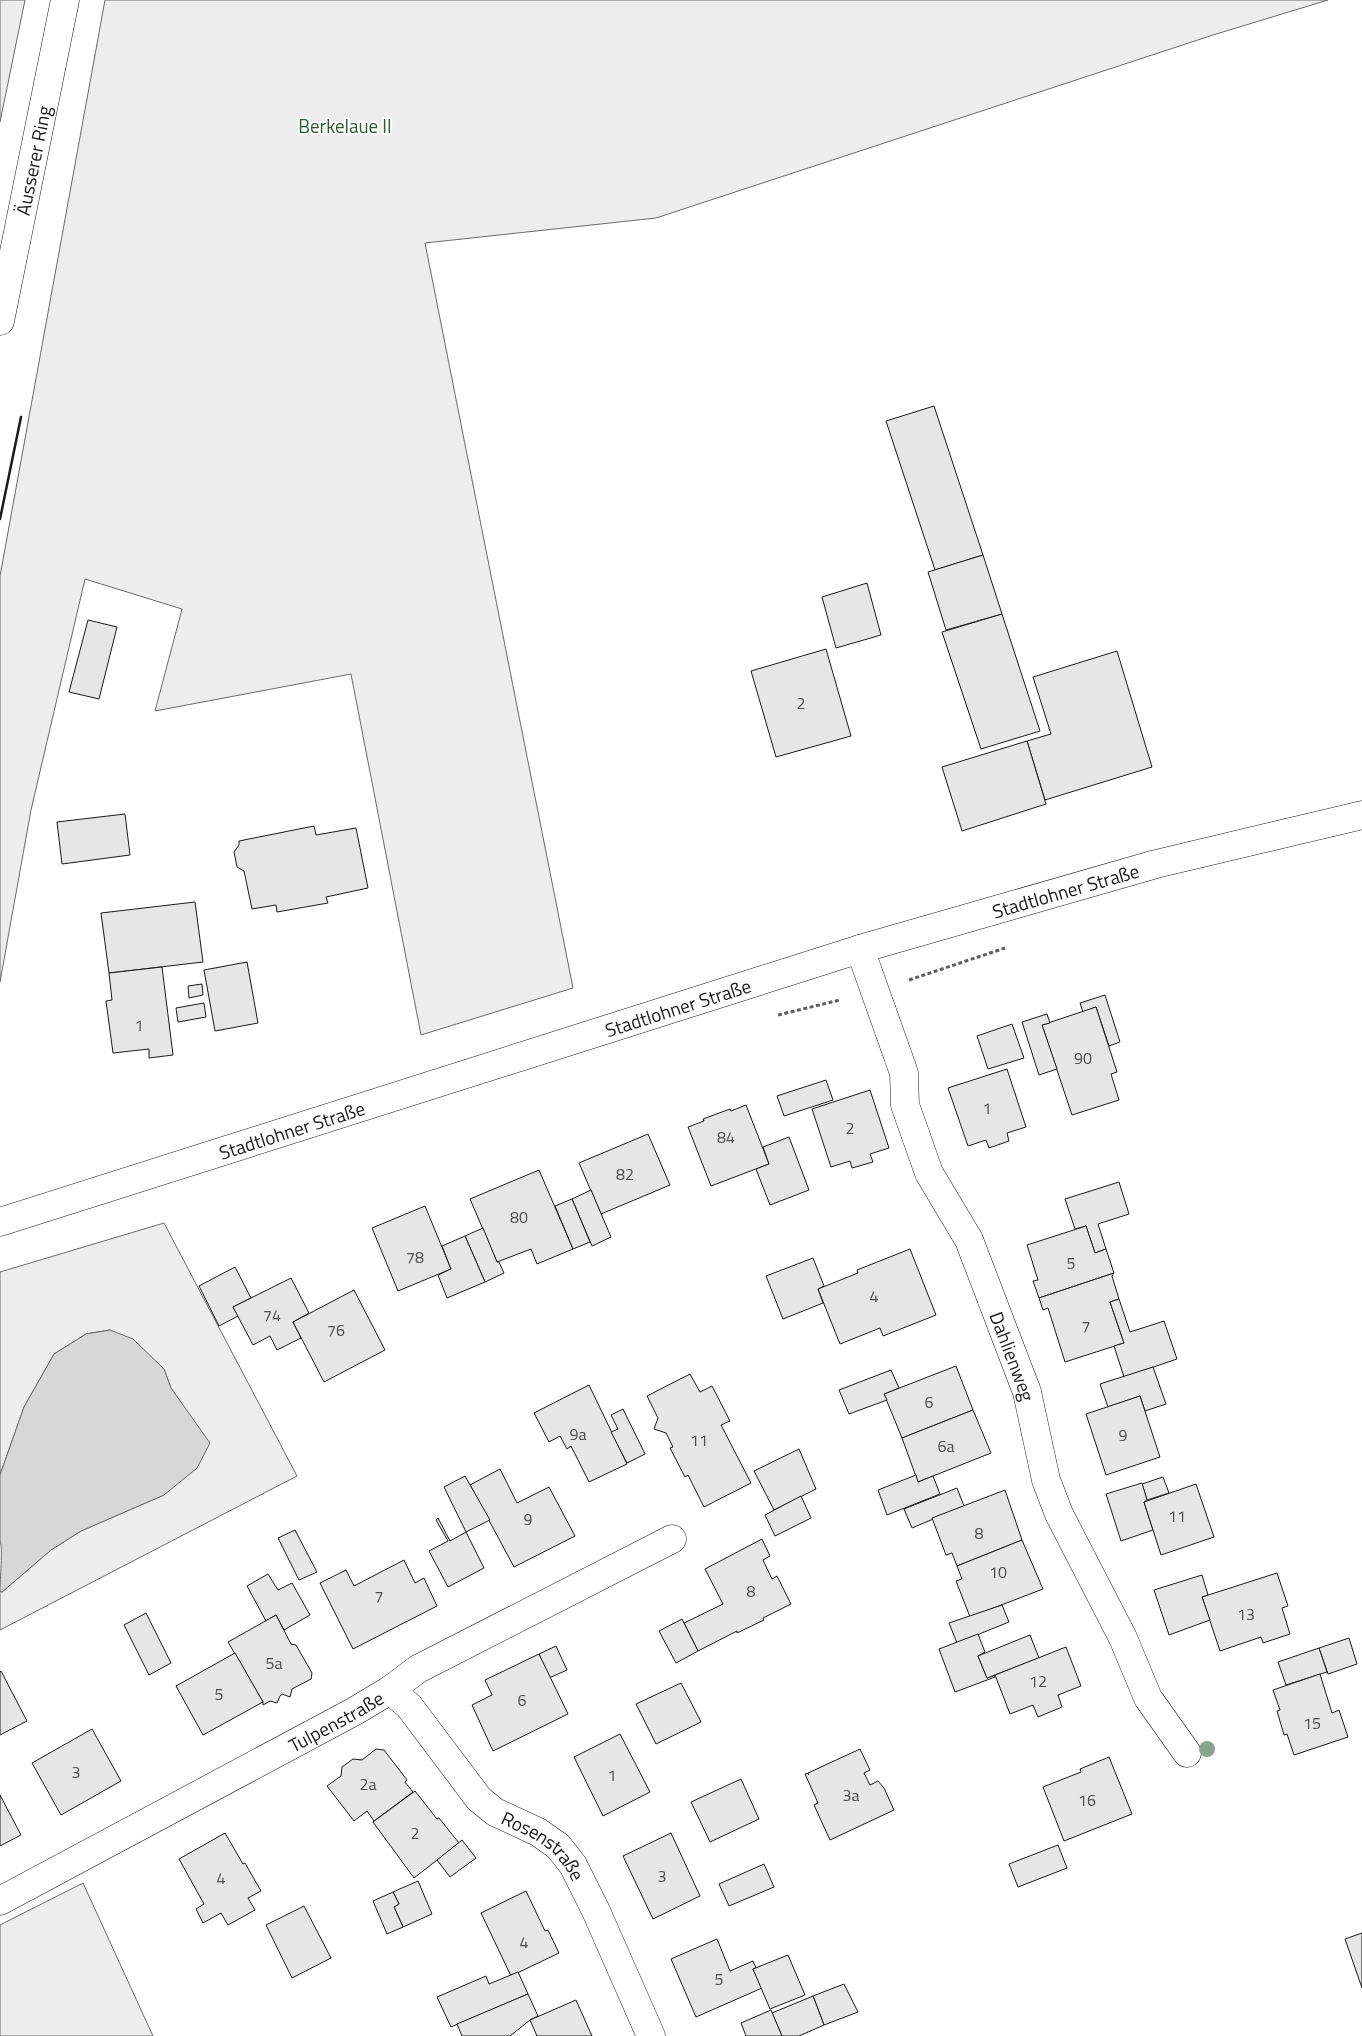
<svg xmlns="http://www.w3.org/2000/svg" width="1362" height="2036" font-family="'Titillium Web',sans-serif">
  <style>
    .built { fill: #ededed; stroke: #6a6a6a }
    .water { fill: #d7d7d7; stroke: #6a6a6a }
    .building { fill: #e6e6e6; stroke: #1a1a1a }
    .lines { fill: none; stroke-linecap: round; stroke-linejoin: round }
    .minor-casing { stroke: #1a1a1a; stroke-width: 29 }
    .tertiary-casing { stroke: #1a1a1a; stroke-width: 29 }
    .primary-casing { stroke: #1a1a1a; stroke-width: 29 }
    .path { stroke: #5f5f5f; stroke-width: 3; stroke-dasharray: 4 2.5; stroke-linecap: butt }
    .minor { stroke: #fff; stroke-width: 28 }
    .tertiary { stroke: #fff; stroke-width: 28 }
    .primary { stroke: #fff; stroke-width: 28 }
    .wall { stroke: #1a1a1a; stroke-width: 2.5 }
    .tree { fill: #8aa48f }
    .labels { text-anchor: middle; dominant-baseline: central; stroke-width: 4; stroke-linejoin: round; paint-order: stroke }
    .number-label { font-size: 16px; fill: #4d4d4d }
    .park-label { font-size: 19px; fill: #2b5a34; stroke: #fff }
    .street-label { font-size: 19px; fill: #1a1a1a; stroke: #fff }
  </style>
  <rect width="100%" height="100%" fill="#fff"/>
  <g class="built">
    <polygon points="0,0 25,0 0,122"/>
    <polygon points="105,0 1328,0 1213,35 656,218 425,243 573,988 421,1035 351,674 155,711 182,609 85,579 31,810 0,982 0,576"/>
    <polygon points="164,1223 297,1476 0,1630 0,1591 2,1592 51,1550 81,1531 164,1495 209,1443 171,1388 164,1369 110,1330 86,1334 54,1354 24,1407 0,1475 0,1272"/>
    <polygon points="83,1883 153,2036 0,2036 0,1925"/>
  </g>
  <path class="water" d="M110,1330L133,1339L164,1369L171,1388L210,1443L197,1468L164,1495L81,1531L51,1550L2,1592L0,1591C0,1580 3,1548 0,1540V1475L24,1407L54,1354L86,1334Z"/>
  <g class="building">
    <polygon points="934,406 983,555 935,570 886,421"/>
    <polygon points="983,555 1002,614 946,630 928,572"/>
    <polygon points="867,583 881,635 836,648 822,597"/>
    <polygon points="1002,614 1040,731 981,749 942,632"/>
    <polygon points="88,620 117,627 99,699 69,692"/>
    <polygon points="826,649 851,736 776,757 751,671"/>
    <polygon points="1117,651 1152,767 1045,800 1027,741 1051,734 1033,677"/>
    <polygon points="1027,741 1046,804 962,831 942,767"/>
    <polygon points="125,814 130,855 62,864 57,822"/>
    <polygon points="314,826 316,835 356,828 368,888 326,897 328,903 277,912 276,905 252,909 244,871 237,867 234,852 239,845 239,841"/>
    <polygon points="195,902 203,962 109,973 101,913"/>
    <polygon points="247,962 258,1023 215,1031 204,970"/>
    <polygon points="162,967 173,1055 149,1058 149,1049 113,1053 106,1001 112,1000 109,973"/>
    <polygon points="202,984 203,995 189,998 188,986"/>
    <polygon points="1105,995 1120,1042 1109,1046 1096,1007 1083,1012 1080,1003"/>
    <polygon points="204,1003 206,1017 178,1022 176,1008"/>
    <polygon points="1096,1007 1117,1072 1111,1074 1119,1100 1072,1115 1042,1025"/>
    <polygon points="1047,1014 1050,1023 1042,1025 1057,1069 1039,1075 1022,1022"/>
    <polygon points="1012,1024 1024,1058 988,1069 977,1036"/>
    <polygon points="1007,1069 1026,1127 1007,1133 1009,1141 989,1148 986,1140 968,1146 948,1088"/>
    <polygon points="826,1080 833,1100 784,1116 777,1096"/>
    <polygon points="870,1090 889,1148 870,1154 873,1162 852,1168 850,1161 831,1167 812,1109"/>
    <polygon points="746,1105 769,1164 711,1186 688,1127 704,1121 703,1119 730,1109 731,1111"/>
    <polygon points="648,1134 670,1185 601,1214 579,1163"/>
    <polygon points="789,1137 809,1190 770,1205 756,1169 769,1164 763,1147"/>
    <polygon points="539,1170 573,1249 537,1264 531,1249 497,1262 470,1199"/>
    <polygon points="1119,1182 1129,1214 1098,1224 1106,1249 1095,1253 1086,1226 1075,1229 1065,1199"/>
    <polygon points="591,1190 611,1237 592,1246 572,1199"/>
    <polygon points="572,1199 590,1242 573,1249 555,1206"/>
    <polygon points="425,1206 451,1269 398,1291 372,1228"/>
    <polygon points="1086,1226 1095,1253 1106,1249 1114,1273 1039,1298 1033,1281 1038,1280 1027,1245"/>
    <polygon points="483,1228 497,1262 499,1262 504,1273 485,1282 465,1236"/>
    <polygon points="465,1236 485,1282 447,1298 438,1275 451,1269 442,1246"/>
    <polygon points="910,1249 936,1315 883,1336 880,1328 840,1344 818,1289 858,1273 857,1270"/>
    <polygon points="813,1258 824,1286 818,1289 823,1303 783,1319 766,1276"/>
    <polygon points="235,1267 251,1298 233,1307 238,1316 219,1326 199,1286"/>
    <polygon points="1114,1273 1112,1276 1119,1299 1110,1302 1124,1343 1065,1362 1048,1308 1043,1310 1039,1298"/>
    <polygon points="291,1278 309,1313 293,1322 301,1338 277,1350 270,1336 253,1345 233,1307"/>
    <polygon points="354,1290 385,1350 324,1382 293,1322"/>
    <polygon points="1119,1299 1130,1332 1164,1321 1177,1359 1124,1377 1114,1346 1124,1343 1110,1302"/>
    <polygon points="956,1366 973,1410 902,1438 884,1394"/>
    <polygon points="1153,1367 1166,1404 1145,1411 1140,1396 1108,1407 1100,1384"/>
    <polygon points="891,1370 899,1388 884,1394 887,1400 849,1414 839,1390"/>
    <polygon points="690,1374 700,1392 712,1386 730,1421 721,1425 751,1483 704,1507 688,1475 685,1477 670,1448 673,1447 666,1433 654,1429 658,1418 647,1396"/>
    <polygon points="589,1385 627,1464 589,1482 571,1446 567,1449 560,1436 549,1442 534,1413"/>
    <polygon points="1140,1396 1160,1457 1106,1475 1086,1414"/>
    <polygon points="623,1409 645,1454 627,1463 611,1432 618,1429 611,1415"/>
    <polygon points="973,1410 991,1453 918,1482 902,1438"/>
    <polygon points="799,1449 816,1489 774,1510 754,1471"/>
    <polygon points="500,1469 517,1503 549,1487 575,1536 514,1567 470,1485"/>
    <polygon points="916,1475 918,1482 933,1476 940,1494 887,1515 878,1490"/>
    <polygon points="465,1476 490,1520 466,1532 444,1487"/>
    <polygon points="1163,1477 1169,1493 1147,1500 1142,1484"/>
    <polygon points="1142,1483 1147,1500 1144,1502 1153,1530 1121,1541 1106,1494"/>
    <polygon points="1196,1484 1214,1537 1161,1555 1144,1502"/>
    <polygon points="957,1488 964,1506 912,1528 904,1509"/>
    <polygon points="1005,1490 1022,1540 957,1566 952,1553 946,1555 932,1518"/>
    <polygon points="801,1496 811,1518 775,1536 765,1515"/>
    <polygon points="438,1518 450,1541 466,1532 484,1568 448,1587 429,1551 448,1541 436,1520"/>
    <polygon points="295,1530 317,1572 299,1580 278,1538"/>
    <polygon points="762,1539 770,1556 763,1560 772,1579 777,1576 791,1604 763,1618 764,1620 737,1633 737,1631 698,1651 684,1623 723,1604 705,1569"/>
    <polygon points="1022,1540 1043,1589 970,1617 956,1581 962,1579 957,1566"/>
    <polygon points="404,1560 415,1583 424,1578 437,1606 353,1649 320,1583 346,1570 354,1586"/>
    <polygon points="1277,1573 1288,1606 1282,1608 1290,1634 1263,1643 1261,1637 1220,1651 1202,1597"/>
    <polygon points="268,1574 278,1590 292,1583 310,1615 284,1630 276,1615 266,1621 247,1586"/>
    <polygon points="1202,1575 1208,1595 1202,1597 1210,1620 1169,1635 1154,1590"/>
    <polygon points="1002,1605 1009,1622 957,1643 949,1623"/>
    <polygon points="146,1613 171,1663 149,1675 124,1625"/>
    <polygon points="276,1615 291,1644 296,1645 312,1673 311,1679 292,1689 290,1697 282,1694 280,1696 277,1703 270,1701 263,1705 263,1702 228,1642"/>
    <polygon points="682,1619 698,1651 676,1663 659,1631"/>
    <polygon points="978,1634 985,1652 978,1656 987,1678 995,1675 995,1677 955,1692 939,1649"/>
    <polygon points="1030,1635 1039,1658 987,1678 978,1656"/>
    <polygon points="1349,1638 1357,1664 1328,1674 1319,1648"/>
    <polygon points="556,1646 567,1670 549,1678 539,1654"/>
    <polygon points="1066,1647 1081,1686 1058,1695 1062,1707 1038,1717 1033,1705 1010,1714 995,1675"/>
    <polygon points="1319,1648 1327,1672 1286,1685 1278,1662"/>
    <polygon points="235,1653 263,1702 203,1735 176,1686"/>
    <polygon points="539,1654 568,1714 493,1751 472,1705 492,1695 485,1680"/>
    <polygon points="1,1671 27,1721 0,1735 0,1672"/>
    <polygon points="1320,1674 1332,1713 1339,1710 1348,1737 1294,1755 1287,1734 1284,1735 1277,1711 1280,1710 1273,1690"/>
    <polygon points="681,1683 701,1722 656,1744 636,1704"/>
    <polygon points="92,1729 121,1781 61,1815 32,1763"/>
    <polygon points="620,1734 650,1792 603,1816 574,1757"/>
    <polygon points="376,1749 384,1750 407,1780 405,1782 413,1792 374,1821 367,1811 354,1821 327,1786 341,1776 342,1767 353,1759 362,1760"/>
    <polygon points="860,1749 870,1770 864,1773 870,1785 878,1781 884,1788 894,1810 830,1840 814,1805 818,1803 805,1774 807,1773 809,1775 808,1773"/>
    <polygon points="1109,1757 1132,1814 1064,1841 1043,1787 1081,1772 1080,1769"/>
    <polygon points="741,1779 759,1819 710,1842 691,1802"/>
    <polygon points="415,1791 437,1819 439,1818 459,1843 414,1878 373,1822"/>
    <polygon points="0,1795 21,1835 0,1846"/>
    <polygon points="225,1833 243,1864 245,1863 261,1891 248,1898 255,1910 228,1925 221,1913 203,1923 196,1909 204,1904 179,1859"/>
    <polygon points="671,1833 700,1896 653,1919 623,1856"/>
    <polygon points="462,1840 476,1858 450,1877 437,1860"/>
    <polygon points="1058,1845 1067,1868 1018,1887 1009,1864"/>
    <polygon points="764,1864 774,1887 729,1906 719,1884"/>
    <polygon points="418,1881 432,1914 403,1927 394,1907 399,1904 393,1892"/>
    <polygon points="526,1891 545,1931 548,1930 559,1953 511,1976 481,1913"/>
    <polygon points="393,1892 399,1904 394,1907 403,1927 387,1934 373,1901"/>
    <polygon points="304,1906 331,1958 292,1978 266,1925"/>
    <polygon points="1362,1933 1362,1988 1345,1939"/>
    <polygon points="717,1939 730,1971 753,1961 756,1968 753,1969 762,1988 696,2017 671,1959"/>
    <polygon points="788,1955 805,1995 770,2009 753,1969"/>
    <polygon points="518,1972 528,1994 451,2027 437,1997 486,1976 489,1984"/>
    <polygon points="844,1984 858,2012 824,2025 813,1996"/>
    <polygon points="528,1994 538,2016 530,2020 510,2036 462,2036 457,2024"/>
    <polygon points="813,1996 824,2025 799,2036 782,2036 772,2013"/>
    <polygon points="576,2000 592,2036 537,2036 530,2020"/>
    <polygon points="771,2010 782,2036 746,2036 741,2023"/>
  </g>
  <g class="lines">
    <g class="minor-casing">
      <g id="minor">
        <path id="s1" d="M860,949L904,1073L905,1105L929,1173L969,1240L1027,1392L1046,1480L1059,1514L1123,1638L1148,1698L1187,1753"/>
        <path id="s2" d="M390,1690L409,1706L479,1799L495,1812L538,1832L558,1846L573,1865L596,1911L651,2036"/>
        <path id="s3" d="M0,1901L355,1711L390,1690L418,1669L672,1539"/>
      </g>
    </g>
    <g class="tertiary-casing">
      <g id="tertiary">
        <path id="s4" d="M0,1222L860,949L1156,864L1362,815"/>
      </g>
    </g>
    <g class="primary-casing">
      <g id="primary">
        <path id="s5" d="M0,321L65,0"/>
      </g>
    </g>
    <g class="path">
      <polyline points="909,980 1005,948"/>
      <polyline points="778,1015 840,1000"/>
    </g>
    <use href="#minor" class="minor"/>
    <use href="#tertiary" class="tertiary"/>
    <use href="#primary" class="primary"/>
    <polyline class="wall" points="0,519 21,417"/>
  </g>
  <circle class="tree" cx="1207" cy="1749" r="8"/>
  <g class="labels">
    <g class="number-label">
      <text x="801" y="703">2</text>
      <text x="139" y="1025">1</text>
      <text x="1083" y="1058">90</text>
      <text x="987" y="1108">1</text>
      <text x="850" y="1128">2</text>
      <text x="726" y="1137">84</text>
      <text x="625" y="1174">82</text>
      <text x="519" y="1217">80</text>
      <text x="415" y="1257">78</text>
      <text x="1071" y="1263">5</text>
      <text x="874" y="1296">4</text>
      <text x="272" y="1315">74</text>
      <text x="1086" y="1326">7</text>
      <text x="336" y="1330">76</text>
      <text x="929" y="1402">6</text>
      <text x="578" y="1434">9a</text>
      <text x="1123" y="1435">9</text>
      <text x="699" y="1440">11</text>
      <text x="946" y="1446">6a</text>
      <text x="1177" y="1516">11</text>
      <text x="528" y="1519">9</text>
      <text x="979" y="1533">8</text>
      <text x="998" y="1572">10</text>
      <text x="751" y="1591">8</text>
      <text x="379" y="1596">7</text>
      <text x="1246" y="1614">13</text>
      <text x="274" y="1663">5a</text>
      <text x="1038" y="1681">12</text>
      <text x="219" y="1694">5</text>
      <text x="522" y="1700">6</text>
      <text x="1312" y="1723">15</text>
      <text x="76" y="1772">3</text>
      <text x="612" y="1775">1</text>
      <text x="368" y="1784">2a</text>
      <text x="851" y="1795">3a</text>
      <text x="1087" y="1800">16</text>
      <text x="415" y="1833">2</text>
      <text x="662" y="1876">3</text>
      <text x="221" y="1878">4</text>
      <text x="524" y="1942">4</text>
      <text x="719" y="1979">5</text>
    </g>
    <g class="park-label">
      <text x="345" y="125">Berkelaue II</text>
    </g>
    <g class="street-label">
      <text stroke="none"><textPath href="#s5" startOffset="164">Äusserer Ring</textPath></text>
      <text stroke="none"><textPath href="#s4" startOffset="1116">Stadtlohner Straße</textPath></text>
      <text stroke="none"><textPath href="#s4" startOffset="711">Stadtlohner Straße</textPath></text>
      <text stroke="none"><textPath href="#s4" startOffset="306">Stadtlohner Straße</textPath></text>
      <text stroke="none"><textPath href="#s1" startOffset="438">Dahlienweg</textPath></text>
      <text stroke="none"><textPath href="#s3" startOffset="381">Tulpenstraße</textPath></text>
      <text stroke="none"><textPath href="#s2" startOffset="222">Rosenstraße</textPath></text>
    </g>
  </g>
</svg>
